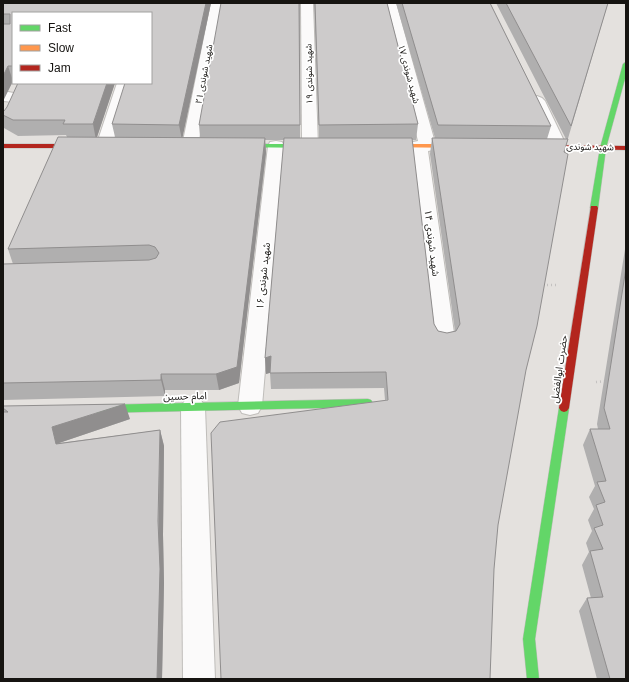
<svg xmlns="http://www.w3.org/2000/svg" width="629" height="682" font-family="Helvetica,'Noto Sans Arabic',sans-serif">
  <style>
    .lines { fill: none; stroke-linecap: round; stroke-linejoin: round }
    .street-casing { stroke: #bfbdba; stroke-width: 2 }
    .fast-casing { stroke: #bfbdba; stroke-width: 1 }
    .slow-casing { stroke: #bfbdba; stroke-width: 1 }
    .jam-casing { stroke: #bfbdba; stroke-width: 1 }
    .path { stroke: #c3c1c0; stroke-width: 2.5; stroke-dasharray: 1 3; stroke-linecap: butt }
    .street { fill: #fbfafa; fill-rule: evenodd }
    .fast { fill: #63d668; fill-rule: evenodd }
    .slow { fill: #ff974d; fill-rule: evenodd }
    .jam { fill: #b3261e; fill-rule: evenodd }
    .wall { fill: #b0afaf }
    .shaded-wall { fill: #908e8e }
    .building { fill: #cdcbcb; stroke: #908e8e }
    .labels { text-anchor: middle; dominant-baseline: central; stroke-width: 3.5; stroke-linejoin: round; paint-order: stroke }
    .far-street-label { font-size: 9px; fill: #161411; stroke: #fff }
    .street-label { font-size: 10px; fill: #161411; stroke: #fff }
  </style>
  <rect width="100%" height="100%" fill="#e4e1de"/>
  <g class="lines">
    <g class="street-casing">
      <g id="street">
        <polygon points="211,3 223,3 198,146 196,150 190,151 184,150 182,146"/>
        <polygon points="301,3 313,3 318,146 316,150 310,151 304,150 302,146"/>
        <polygon points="384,3 396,3 436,146 434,150 428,151 455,340 452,346 444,348 436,346 433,340 411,146 413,142 418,141"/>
        <polygon points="117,83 131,83 112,146 110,150 104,151 98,150 96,146"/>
        <polygon points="3,91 19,94 22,97 19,100 14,102 3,101"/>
        <polygon points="537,96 542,98 545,101 567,147 565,151 559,152 553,151 551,147 529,101 532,98"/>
        <polygon points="276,141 282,142 284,146 262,406 258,413 250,415 242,413 238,406 268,146 270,142"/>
        <polygon points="193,398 201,400 205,407 215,679 183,679 181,407 185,400"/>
      </g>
    </g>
    <g class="fast-casing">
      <g id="fast">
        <polygon points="626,62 626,75 606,148 598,208 594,210 590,208 600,148 623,64"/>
        <polygon points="236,144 314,144 317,146 314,148 234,147 233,146"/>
        <polygon points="368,399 371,400 373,403 371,406 368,407 96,413 93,412 91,409 93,406 96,405"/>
        <polygon points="564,404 567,405 569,408 535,639 539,679 527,679 523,639 559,408 561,405"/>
      </g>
    </g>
    <g class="slow-casing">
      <polygon id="slow" points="382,144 462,144 465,146 462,148 380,147 379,146"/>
    </g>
    <g class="jam-casing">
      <g id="jam">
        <polygon points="3,144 84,144 87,146 84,148 3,148"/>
        <polygon points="536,145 626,146 626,150 534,148 534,146"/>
        <polygon points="591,206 597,206 598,208 569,408 567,411 564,412 561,411 559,408"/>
      </g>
    </g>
    <g class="path">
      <polyline points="543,285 556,285"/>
      <polyline points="596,382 607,381"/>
    </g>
    <use href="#street" class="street"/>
    <use href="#fast" class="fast"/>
    <use href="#slow" class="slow"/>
    <use href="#jam" class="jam"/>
  </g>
  <g class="wall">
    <polygon points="3,3 211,3 182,137 200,137 199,125 300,3 300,138 319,138 314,3 387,3 418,124 416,140 412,140 434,324 438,331 447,333 455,331 430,154 432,138 435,138 396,3 490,3 551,126 547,139 566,139 496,3 608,3 564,152 526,370 385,400 384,388 271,389 270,373 266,374 265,358 284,140 265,140 266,153 239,383 219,390 165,390 165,396 3,400 3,264 13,264 8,249 67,137 66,135 18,136 4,128 3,126 3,111 115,83 97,137 115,137 112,124 151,13 13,13 13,81 3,101"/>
    <polygon points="626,243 626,679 597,679 579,611 587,598 591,598 582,565 589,552 586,543 592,531 588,520 594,509 589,497 595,486 583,445 590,429 598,429 597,424"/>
    <polygon points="3,406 130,419 59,443 160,430 164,446 163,535 164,583 162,679 3,679 4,412 3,410"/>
  </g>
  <g class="shaded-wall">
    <polygon points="206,3 211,3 182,140 179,125"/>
    <polygon points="8,66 13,81 3,101 3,76"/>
    <polygon points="107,83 115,83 96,140 93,124"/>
    <polygon points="265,138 266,153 239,383 219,390 216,374"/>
    <polygon points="271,356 272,372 266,374 265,358"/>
    <polygon points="161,374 165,390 165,396 161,380"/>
    <polygon points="125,404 130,419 59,443 63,459 56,444 52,427"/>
    <polygon points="160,430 164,446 163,535 164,583 162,679 157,679"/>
  </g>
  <g class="building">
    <polygon points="3,3 206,3 179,125 112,124 125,83 151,83 151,13 13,13 13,66 8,66 3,76 3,24 10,24 10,14 3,14"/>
    <polygon points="221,3 299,3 300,125 199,125"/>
    <polygon points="315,3 387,3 418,124 319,125"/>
    <polygon points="402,3 490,3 551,126 438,125"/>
    <polygon points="506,3 608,3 571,126"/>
    <polygon points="18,83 107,83 93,124 63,124 65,120 13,120 3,115 3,111 4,111 7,107"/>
    <polygon points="58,137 265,138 237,367 216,374 161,374 161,380 3,383 3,264 149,260 156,258 159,253 155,247 149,245 8,249"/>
    <polygon points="284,138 412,138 434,324 438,331 447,333 456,331 460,324 432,138 568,139 564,152 568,154 537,326 526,370 498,525 494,569 490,679 221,679 211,433 220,422 388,400 386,372 270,373 271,356 265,358"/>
    <polygon points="626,268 626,679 610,679 587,598 603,597 590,551 603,549 594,528 603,525 596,505 605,502 597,482 606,481 590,429 610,429 604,408"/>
    <polygon points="125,404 52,427 56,444 160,430 158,521 160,569 157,679 3,679 3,412 8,412 3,408 3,406"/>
  </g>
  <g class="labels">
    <g class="far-street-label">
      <text transform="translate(204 74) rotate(-79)">شهید شوندی ۲۱</text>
      <text transform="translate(309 74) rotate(-91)">شهید شوندی ۱۹</text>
      <text transform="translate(409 74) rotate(75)">شهید شوندی ۱۷</text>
      <text transform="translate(590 147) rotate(1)">شهید شوندی</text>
    </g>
    <g class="street-label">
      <text transform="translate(432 243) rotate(83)">شهید شوندی ۱۴</text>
      <text transform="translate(263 276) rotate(-84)">شهید شوندی ۱۶</text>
      <text transform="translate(559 369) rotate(-82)">حضرت ابوالفضل</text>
      <text transform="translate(185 396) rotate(-1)">امام حسین</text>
    </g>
  </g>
  <rect width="629" height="682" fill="none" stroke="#161411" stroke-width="8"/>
  <rect x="12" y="12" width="140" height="72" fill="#ffffff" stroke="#a2a1a0"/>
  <rect x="20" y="25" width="20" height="6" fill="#63d668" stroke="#a2a1a0"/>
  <text x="48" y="32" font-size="12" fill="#161411">Fast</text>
  <rect x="20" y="45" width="20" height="6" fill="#ff974d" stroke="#a2a1a0"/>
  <text x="48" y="52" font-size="12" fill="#161411">Slow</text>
  <rect x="20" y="65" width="20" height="6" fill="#b3261e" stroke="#a2a1a0"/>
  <text x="48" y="72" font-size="12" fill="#161411">Jam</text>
</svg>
